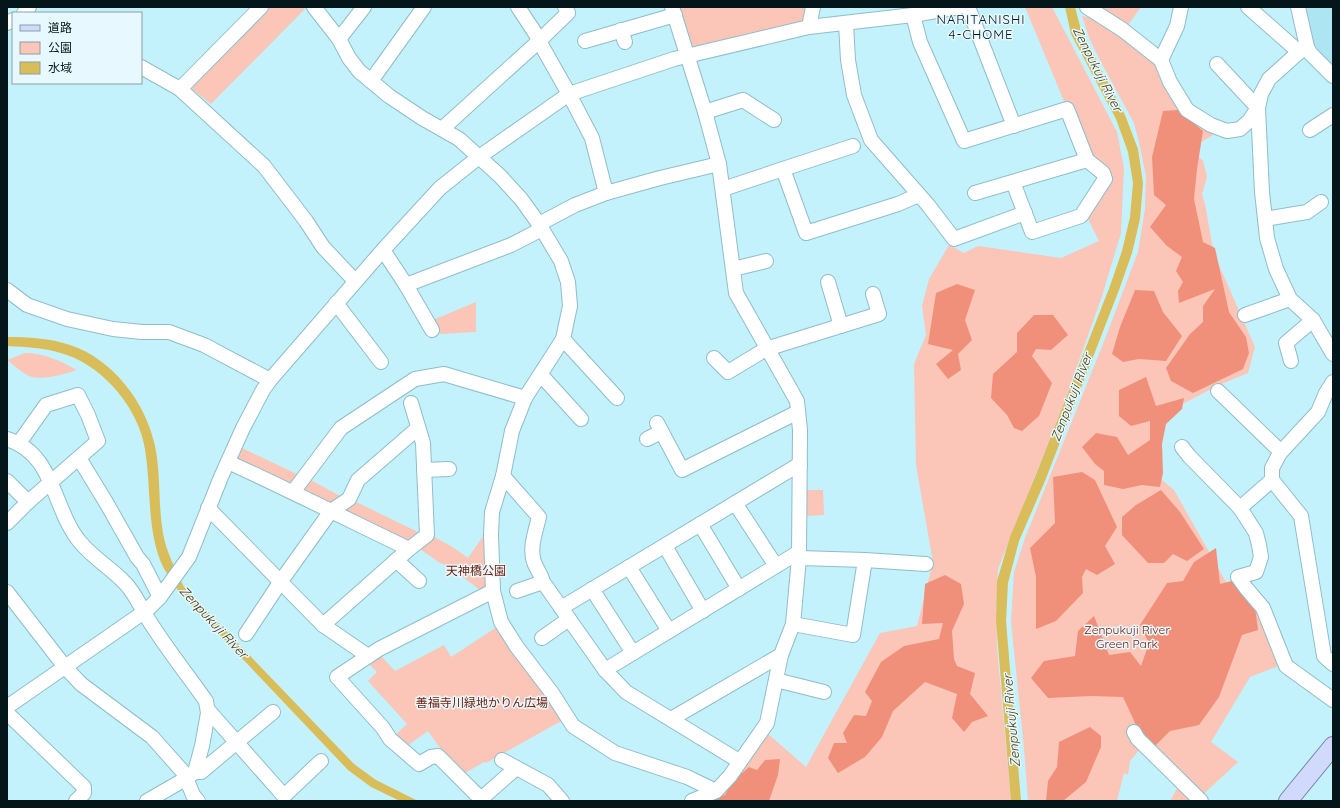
<svg xmlns="http://www.w3.org/2000/svg" width="1340" height="808" font-family="Quicksand,'Noto Sans JP',sans-serif">
  <style>
    .built { fill: #ade5f3 }
    .green { fill: #fbc5b7 }
    .forest { fill: #f1907a }
    .water { fill: #d9bd5a }
    .lines { fill: none; stroke-linecap: round; stroke-linejoin: round }
    .minor-casing { stroke: #8fbdc8; stroke-width: 16 }
    .major-casing { stroke: #7685ad; stroke-width: 20 }
    .minor { stroke: #fff; stroke-width: 14 }
    .major { stroke: #d1dafd; stroke-width: 18 }
    .labels { text-anchor: middle; dominant-baseline: central; stroke-width: 3; stroke-linejoin: round; paint-order: stroke }
    .park-label { font-size: 12px; fill: #75200d; stroke: #e7f9fe }
    .neighbourhood-label { font-size: 13px; letter-spacing: 1px; fill: #05161a; stroke: #e7f9fe }
    .water-label { font-size: 13px; font-style: italic; fill: #403509; stroke: #e7f9fe }
  </style>
  <rect width="100%" height="100%" fill="#c3f2fd"/>
  <polygon class="built" points="1302,7 1333,7 1333,67 1316,50"/>
  <g class="green">
    <polygon points="268,7 307,7 211,104 192,89 197,80"/>
    <polygon points="677,7 807,7 803,24 696,49 689,47"/>
    <polygon points="1025,7 1052,7 1117,132 1124,168 1121,233 1102,296 1061,411 998,569 996,608 997,648 1011,801 710,801 767,733 806,767 880,633 917,626 933,562 916,465 914,364 926,335 922,306 929,279 949,245 964,253 978,246 1061,258 1099,241 1088,219 1111,175 1088,159"/>
    <polygon points="1103,7 1141,7 1126,28"/>
    <polygon points="1082,16 1100,20 1146,53 1155,66 1162,84 1170,97 1184,110 1218,132 1191,148 1203,161 1207,177 1202,194 1205,204 1212,244 1218,263 1255,347 1248,373 1219,385 1163,414 1156,475 1174,490 1226,582 1260,610 1281,665 1250,677 1211,742 1238,762 1196,801 1170,801 1179,785 1141,748 1130,761 1128,775 1124,773 1117,801 1028,801 1024,748 1011,622 1014,572 1025,538 1105,339 1138,252 1145,209 1146,176 1139,142 1134,123 1101,62 1090,40"/>
    <polygon points="476,302 476,332 440,334 433,320"/>
    <path d="M25,353C45,353 60,361 77,370C64,374 40,382 27,375C20,371 14,365 7,360Z"/>
    <polygon points="242,448 301,476 295,485 287,486 236,461"/>
    <polygon points="309,479 342,497 330,506 303,493 302,488"/>
    <polygon points="807,490 823,490 824,515 807,516"/>
    <polygon points="354,501 420,533 415,538 405,542 344,511 347,506"/>
    <polygon points="431,535 454,548 468,558 484,535 486,535 490,586 483,592 448,566 440,563 417,547"/>
    <polygon points="500,625 563,720 486,763 484,762 460,776 428,731 407,746 393,737 407,724 368,681 377,672 370,665 381,656 395,671 444,645 451,657"/>
  </g>
  <g class="forest">
    <polygon points="1178,110 1203,131 1197,169 1194,199 1203,242 1215,248 1229,312 1246,337 1249,353 1243,369 1193,393 1171,381 1166,368 1190,334 1203,322 1203,306 1215,289 1179,303 1178,291 1183,282 1176,271 1182,257 1167,246 1150,227 1166,205 1154,195 1152,157 1163,111"/>
    <polygon points="957,284 975,290 965,320 972,340 958,354 961,370 948,379 936,364 953,350 928,344 936,293"/>
    <polygon points="1135,290 1154,291 1163,312 1182,336 1166,361 1139,359 1123,362 1112,354 1120,327"/>
    <polygon points="1034,315 1053,315 1068,335 1051,350 1036,349 1032,356 1052,383 1039,416 1022,431 1014,428 1007,415 991,398 993,374 1017,352 1017,333"/>
    <polygon points="1146,377 1156,406 1184,398 1182,409 1166,424 1162,444 1163,473 1160,487 1142,485 1123,489 1104,485 1104,471 1095,464 1082,447 1096,433 1117,437 1128,455 1150,440 1150,421 1131,426 1119,416 1119,390"/>
    <polygon points="1082,472 1095,480 1117,527 1105,546 1115,564 1097,575 1086,569 1082,577 1083,593 1056,621 1036,629 1036,577 1030,548 1055,523 1053,477"/>
    <polygon points="1161,490 1180,512 1204,549 1187,561 1173,554 1164,563 1148,563 1122,535 1122,517 1136,505"/>
    <polygon points="1216,548 1220,584 1251,576 1258,630 1242,635 1219,697 1199,725 1170,731 1155,746 1136,725 1123,697 1091,696 1048,698 1031,678 1044,661 1075,656 1078,631 1094,616 1109,655 1130,652 1141,666 1149,643 1140,625 1167,583 1183,581 1194,562"/>
    <polygon points="945,575 961,584 964,604 952,631 954,659 957,666 975,673 970,694 988,716 972,722 964,732 952,718 957,694 925,682 893,711 882,737 865,757 838,773 828,758 834,743 847,743 843,733 854,715 866,716 872,701 865,692 881,662 904,646 939,639 943,623 922,624 925,584"/>
    <polygon points="1090,727 1101,736 1101,747 1086,782 1063,801 1046,801 1048,781 1057,767 1059,742"/>
    <polygon points="780,759 778,775 769,801 706,801 725,795 731,783 749,767 757,770 765,760"/>
  </g>
  <g class="water">
    <polygon points="1065,7 1075,7 1081,30 1125,115 1138,149 1143,183 1140,219 1132,253 1119,290 1045,481 1019,541 1008,583 1006,621 1021,801 1011,801 996,621 997,581 1010,537 1035,477 1110,286 1122,251 1130,217 1133,183 1128,152 1116,119 1071,34"/>
    <path d="M7,337C28,337 50,338 70,345C113,359 146,403 155,446C161,474 158,505 163,533C166,552 176,570 184,587L354,764L376,780L418,801H400L371,787L348,770L179,592C173,582 164,571 160,560C147,525 151,486 145,449C139,410 105,368 67,355C48,348 27,347 7,346Z"/>
  </g>
  <g class="lines">
    <g class="minor-casing">
      <g id="minor">
        <polyline points="314,7 339,39 349,58 359,71 389,96 422,118 459,139 500,176 521,199 539,224 561,261 568,282 570,306 563,339 525,398 512,431 503,476 492,512 491,535 493,591 501,622 517,647 552,693 573,726 615,753 687,777 716,791"/>
        <polyline points="518,7 537,36 539,41 569,94 592,138 606,193 660,178 719,164"/>
        <polyline points="672,7 705,112 719,164 736,293 797,401 800,430 799,558 793,624 781,655 767,723 730,776 716,791 692,801"/>
        <polyline points="968,7 1014,126"/>
        <polyline points="1087,7 1123,30 1161,60 1170,82 1187,110 1211,125 1227,131 1240,129 1249,121 1258,108 1261,94 1269,79 1299,52 1307,47"/>
        <polyline points="1248,7 1299,52"/>
        <polyline points="1298,7 1307,47 1310,53 1333,76"/>
        <polyline points="24,13 29,7"/>
        <polyline points="913,15 920,42 964,141 1067,109 1087,160 1103,173 1105,179 1081,216 1032,232 1013,182"/>
        <polyline points="7,23 13,20"/>
        <polyline points="846,24 848,60 854,95 871,140 928,205 954,239 1025,213"/>
        <polyline points="809,27 813,7"/>
        <polyline points="621,30 625,42"/>
        <polyline points="339,39 364,7"/>
        <polyline points="585,41 675,15"/>
        <polyline points="1161,60 1177,26 1181,7"/>
        <polyline points="1217,64 1258,108 1262,192 1265,219 1267,238 1276,269 1290,299 1313,320 1333,354"/>
        <polyline points="141,67 180,89 264,166 306,221 323,247 355,281"/>
        <polyline points="371,81 424,7"/>
        <polyline points="180,89 261,7"/>
        <polyline points="705,112 743,100 774,120"/>
        <polyline points="442,129 539,41 568,13 565,7"/>
        <polyline points="1310,130 1333,115"/>
        <polyline points="783,169 853,146"/>
        <polyline points="723,189 783,169 806,233 898,204 914,197 917,194"/>
        <polyline points="975,193 1087,160"/>
        <polyline points="1265,219 1307,212 1321,202"/>
        <polyline points="539,224 575,205 606,193"/>
        <polyline points="383,250 406,285 432,330"/>
        <polyline points="733,269 766,261"/>
        <polyline points="828,282 841,326"/>
        <polyline points="406,285 511,245 542,229"/>
        <polyline points="7,290 27,305 67,319 113,329 142,332 169,332 204,345 270,380"/>
        <polyline points="336,303 381,362"/>
        <polyline points="1245,315 1290,299"/>
        <polyline points="563,339 617,398"/>
        <polyline points="714,358 728,372 766,349 879,314 873,294"/>
        <polyline points="1291,361 1286,343 1313,320"/>
        <polyline points="541,375 581,419"/>
        <polyline points="1333,382 1326,393 1318,412 1280,453 1272,468 1272,480 1301,516 1324,656 1333,664"/>
        <polyline points="1218,391 1281,452"/>
        <polyline points="657,423 682,470 798,412"/>
        <path d="M7,439C55,454 52,508 80,542C93,558 111,568 125,583C135,593 141,608 148,619C166,648 187,674 206,701L208,713L202,746L195,772L187,778L147,801"/>
        <polyline points="647,439 661,432"/>
        <polyline points="1182,447 1189,456 1240,508 1272,480"/>
        <polyline points="79,458 107,504 137,557 143,564 160,597"/>
        <path d="M228,462C289,490 349,520 409,549"/>
        <polyline points="424,470 449,469"/>
        <path d="M503,476L539,517C536,530 529,548 534,562C536,568 541,574 543,582L605,670L626,692L739,761"/>
        <polyline points="7,481 28,502"/>
        <polyline points="293,492 341,428 415,379 444,374 525,398"/>
        <polyline points="735,503 776,566"/>
        <polyline points="208,508 323,625 368,656"/>
        <polyline points="1240,508 1256,533 1259,545 1261,557 1256,572 1238,577 1246,588 1263,608 1286,666 1333,700"/>
        <polyline points="7,523 28,502 98,441 88,415 78,395 46,405 19,443"/>
        <polyline points="700,524 739,589"/>
        <polyline points="665,546 703,611"/>
        <polyline points="799,558 865,560 926,564"/>
        <polyline points="396,560 419,581"/>
        <polyline points="629,567 669,631"/>
        <polyline points="592,589 633,653"/>
        <polyline points="493,591 379,649 337,677 383,728 390,739 419,764 431,757 438,756 481,799 516,768"/>
        <polyline points="517,591 543,582"/>
        <polyline points="7,592 65,667 81,684 152,737 184,773 193,795 198,801"/>
        <polyline points="561,608 800,464"/>
        <polyline points="793,624 853,635 865,560"/>
        <polyline points="323,625 409,549 427,535 423,443 411,403"/>
        <polyline points="246,634 281,581 331,511 349,499 358,480 418,428"/>
        <polyline points="542,638 569,619"/>
        <polyline points="605,670 799,552"/>
        <polyline points="776,680 824,692"/>
        <polyline points="7,707 147,610 160,597 189,557 221,477 243,428 263,390 270,380 383,250 440,188 479,157 569,94 674,59 809,27 913,15 959,7"/>
        <polyline points="208,710 284,796 321,761"/>
        <polyline points="7,713 84,787 84,793 76,801"/>
        <polyline points="671,719 781,655"/>
        <polyline points="1134,732 1138,739 1201,801"/>
        <polyline points="502,760 548,785 562,801"/>
        <polyline points="195,772 201,772 273,712"/>
      </g>
    </g>
    <g class="major-casing">
      <polyline id="major" points="1288,801 1333,746"/>
    </g>
    <use href="#minor" class="minor"/>
    <use href="#major" class="major"/>
  </g>
  <g class="labels">
    <g class="park-label">
      <text x="476" y="570">天神橋公園</text>
      <text x="1127" y="629">Zenpukuji River<tspan x="1127" dy="14">Green Park</tspan></text>
      <text x="482" y="702">善福寺川緑地かりん広場</text>
    </g>
    <g class="neighbourhood-label">
      <text x="981" y="19">NARITANISHI<tspan x="981" dy="15">4-CHOME</tspan></text>
    </g>
    <g class="water-label">
      <text transform="translate(1098 69) rotate(63)">Zenpukuji River</text>
      <text transform="translate(1071 397) rotate(-69)">Zenpukuji River</text>
      <text transform="translate(214 622) rotate(47)">Zenpukuji River</text>
      <text transform="translate(1011 721) rotate(-95)">Zenpukuji River</text>
    </g>
  </g>
  <rect width="1340" height="808" fill="none" stroke="#05161a" stroke-width="16"/>
  <rect x="12" y="12" width="130" height="72" fill="#e7f9fe" stroke="#8d9ea3"/>
  <rect x="20" y="25" width="20" height="6" fill="#d1dafd" stroke="#8d9ea3"/>
  <text x="48" y="32" font-size="12" fill="#05161a">道路</text>
  <rect x="20" y="42" width="20" height="12" fill="#fbc5b7" stroke="#8d9ea3"/>
  <text x="48" y="52" font-size="12" fill="#05161a">公園</text>
  <rect x="20" y="62" width="20" height="12" fill="#d9bd5a" stroke="#8d9ea3"/>
  <text x="48" y="72" font-size="12" fill="#05161a">水域</text>
</svg>
